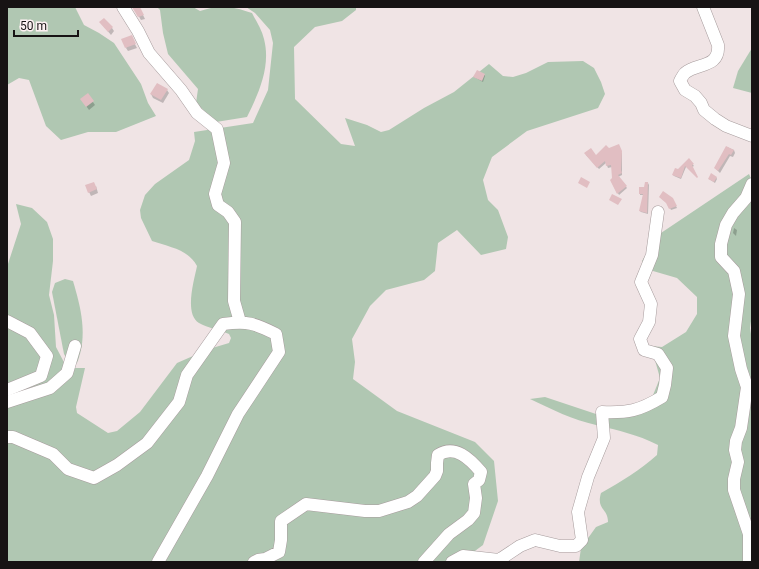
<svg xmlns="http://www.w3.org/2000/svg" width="759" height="569" font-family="Roboto,sans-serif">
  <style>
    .green { fill: #b0c7b2 }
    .shadow { fill: #0003 }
    .building { fill: #e1bec2 }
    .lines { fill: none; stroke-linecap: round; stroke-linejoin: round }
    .minor-casing { stroke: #a79c9d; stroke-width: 13 }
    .minor { stroke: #fff; stroke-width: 12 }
  </style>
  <rect width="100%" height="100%" fill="#f0e4e5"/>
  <g class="green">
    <polygon points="7,7 75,7 84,25 99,33 114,43 141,84 148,103 156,116 116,132 88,132 61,140 46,126 29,80 19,78 7,85"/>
    <path d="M157,7H193L200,11C220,4 232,6 252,13C256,21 262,30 264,39C271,66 259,93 247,117L216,122L196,103L198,89L168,54L163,33L160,10Z"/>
    <path d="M246,7H356V10L342,21L315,27L294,47L295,99L341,144L355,146L345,118L367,125L381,132L389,130L424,108L454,92L489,64L503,76L513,77L526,73L548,62L583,61L594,68L601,82L605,94L598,108L527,131L492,157L483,180L488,200L498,210L508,237L506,249L481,255L457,230L438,243L435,271L424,280L386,290L370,306L352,339L355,362L353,379L397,411L475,442L494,461L498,501L483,545L460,562H7V267L21,224L16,204L32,208L47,222L53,239V261L49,295L54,315L56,347L67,368H85L76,407L77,413L108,433L117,431L140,412L177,363L209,349L229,343L231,338L229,334C219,330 208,328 199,323C184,314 194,281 197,266C188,249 169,247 152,241L141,218L140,210L145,195L155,184L189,160L195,141L194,132L253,123L268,90L273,43L270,30L255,13Z"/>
    <polygon points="752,48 752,93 733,88 738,71"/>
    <path d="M749,174L752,181V314L750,328L752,340V562H579L581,548L596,527L608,522C608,508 596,510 601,493C621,482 640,470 657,455L658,445C636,434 620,431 596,425C573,420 551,409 530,399L545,397L599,415L651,400L660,378L651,346L662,347L686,332L697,314V297L677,278L653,271L642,261L658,235Z"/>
    <path d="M65,279L73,281C81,308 88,336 77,363L73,364L69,362L64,354L52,292L55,283Z"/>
  </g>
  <g class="shadow">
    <polygon points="135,10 141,11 145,19 141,20"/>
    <polygon points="100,22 112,28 114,31 111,35"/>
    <polygon points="131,37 137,48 128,51 126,48"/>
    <polygon points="485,75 485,76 483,82 474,77"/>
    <polygon points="167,90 169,93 163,103 153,98 151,94"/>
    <polygon points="88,95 95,105 89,110 84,103"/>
    <polygon points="618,145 622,154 622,175 618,177 627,188 619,195 611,180 614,179 612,167 608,168 606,163 599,169 586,155 596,156"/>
    <polygon points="727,147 734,150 735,153 733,157 730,156 720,173 715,168"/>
    <polygon points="689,160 694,166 692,167 686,167 681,179 674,176 673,175"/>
    <polygon points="716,177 717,179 715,183 709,179"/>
    <polygon points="648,183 649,185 648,214 641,212 640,211 644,195 640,195 640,194"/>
    <polygon points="96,186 98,193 91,196 89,192"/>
    <polygon points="660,197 672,198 677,208 671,210 668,204"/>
    <polygon points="734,228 737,230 736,236 733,233"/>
  </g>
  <g class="building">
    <polygon points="132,7 140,7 144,15 138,17"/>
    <polygon points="104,18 113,27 108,32 99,22"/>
    <polygon points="132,35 136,44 125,48 121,39"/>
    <polygon points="477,70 485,74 482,81 473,77"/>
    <polygon points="157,83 168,89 161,100 150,94"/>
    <polygon points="88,93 94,101 86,107 80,99"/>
    <polygon points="619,144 622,151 621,170 622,173 618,175 627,186 617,194 610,180 612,178 611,165 606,166 605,161 597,168 584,153 591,148 596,155 606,145 609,148"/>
    <polygon points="726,146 734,150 731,155 729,154 718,171 714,168"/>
    <polygon points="689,158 694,164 692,165 698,177 697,178 685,166 681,178 672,175 675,168 678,169"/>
    <polygon points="711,173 717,177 714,182 708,179"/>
    <polygon points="581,177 590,182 587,188 578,183"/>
    <polygon points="94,182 97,189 88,193 85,185"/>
    <polygon points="645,182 648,182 647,213 639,211 643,194 639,194 639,187 644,187"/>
    <polygon points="663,191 673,198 677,206 669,209 666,203 659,197"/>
    <polygon points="612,194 622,199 618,205 609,200"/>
  </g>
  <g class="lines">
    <g class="minor-casing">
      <g id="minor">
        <polyline points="123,7 138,31 149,53 181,90 197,113 217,129 224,163 215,194 218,205 228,212 235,222 234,301 240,322"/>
        <path d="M703,7L718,45C720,68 697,63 685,73C683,75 681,79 680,81L685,90L695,96L701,103L704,110L715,119L726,126L752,136"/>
        <polyline points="7,321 30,333 47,356 41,376 7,390"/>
        <polyline points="7,402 50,388 67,373 75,346"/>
        <path d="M7,437H13L53,454L68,469L94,478L117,465L147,443L179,402L187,375L223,324C248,321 254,323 276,334L279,352L238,414L207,476L158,562"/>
        <path d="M254,562L258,560L265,559L279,552L281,540V521L306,504L365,511H379L408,502L417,496L435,476L437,471V463L438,455C455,444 470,459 481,472L479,480L474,484L476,498L474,513L468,520L449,534L424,562"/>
        <path d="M452,562L463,556L499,560L520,546L535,540L560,546H576L582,540L578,512L588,477L604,438L602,412C628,413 639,411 662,397L665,385L667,368L658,354L644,350L640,339L649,322L651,304L641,282L652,255L658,212"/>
        <polyline points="749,562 749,534 734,490 734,479 738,462 735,450 736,441 741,428 747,387 741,369 734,336 739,294 734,271 721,257 721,244 726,225 733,213 746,198 752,184"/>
      </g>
    </g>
    <use href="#minor" class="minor"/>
  </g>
  <rect width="759" height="569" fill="none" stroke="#171314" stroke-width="16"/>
  <path d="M14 30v6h64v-6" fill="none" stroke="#171314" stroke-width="2"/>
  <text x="20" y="30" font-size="12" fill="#171314" stroke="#fdf1f2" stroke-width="3" paint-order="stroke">50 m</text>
</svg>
